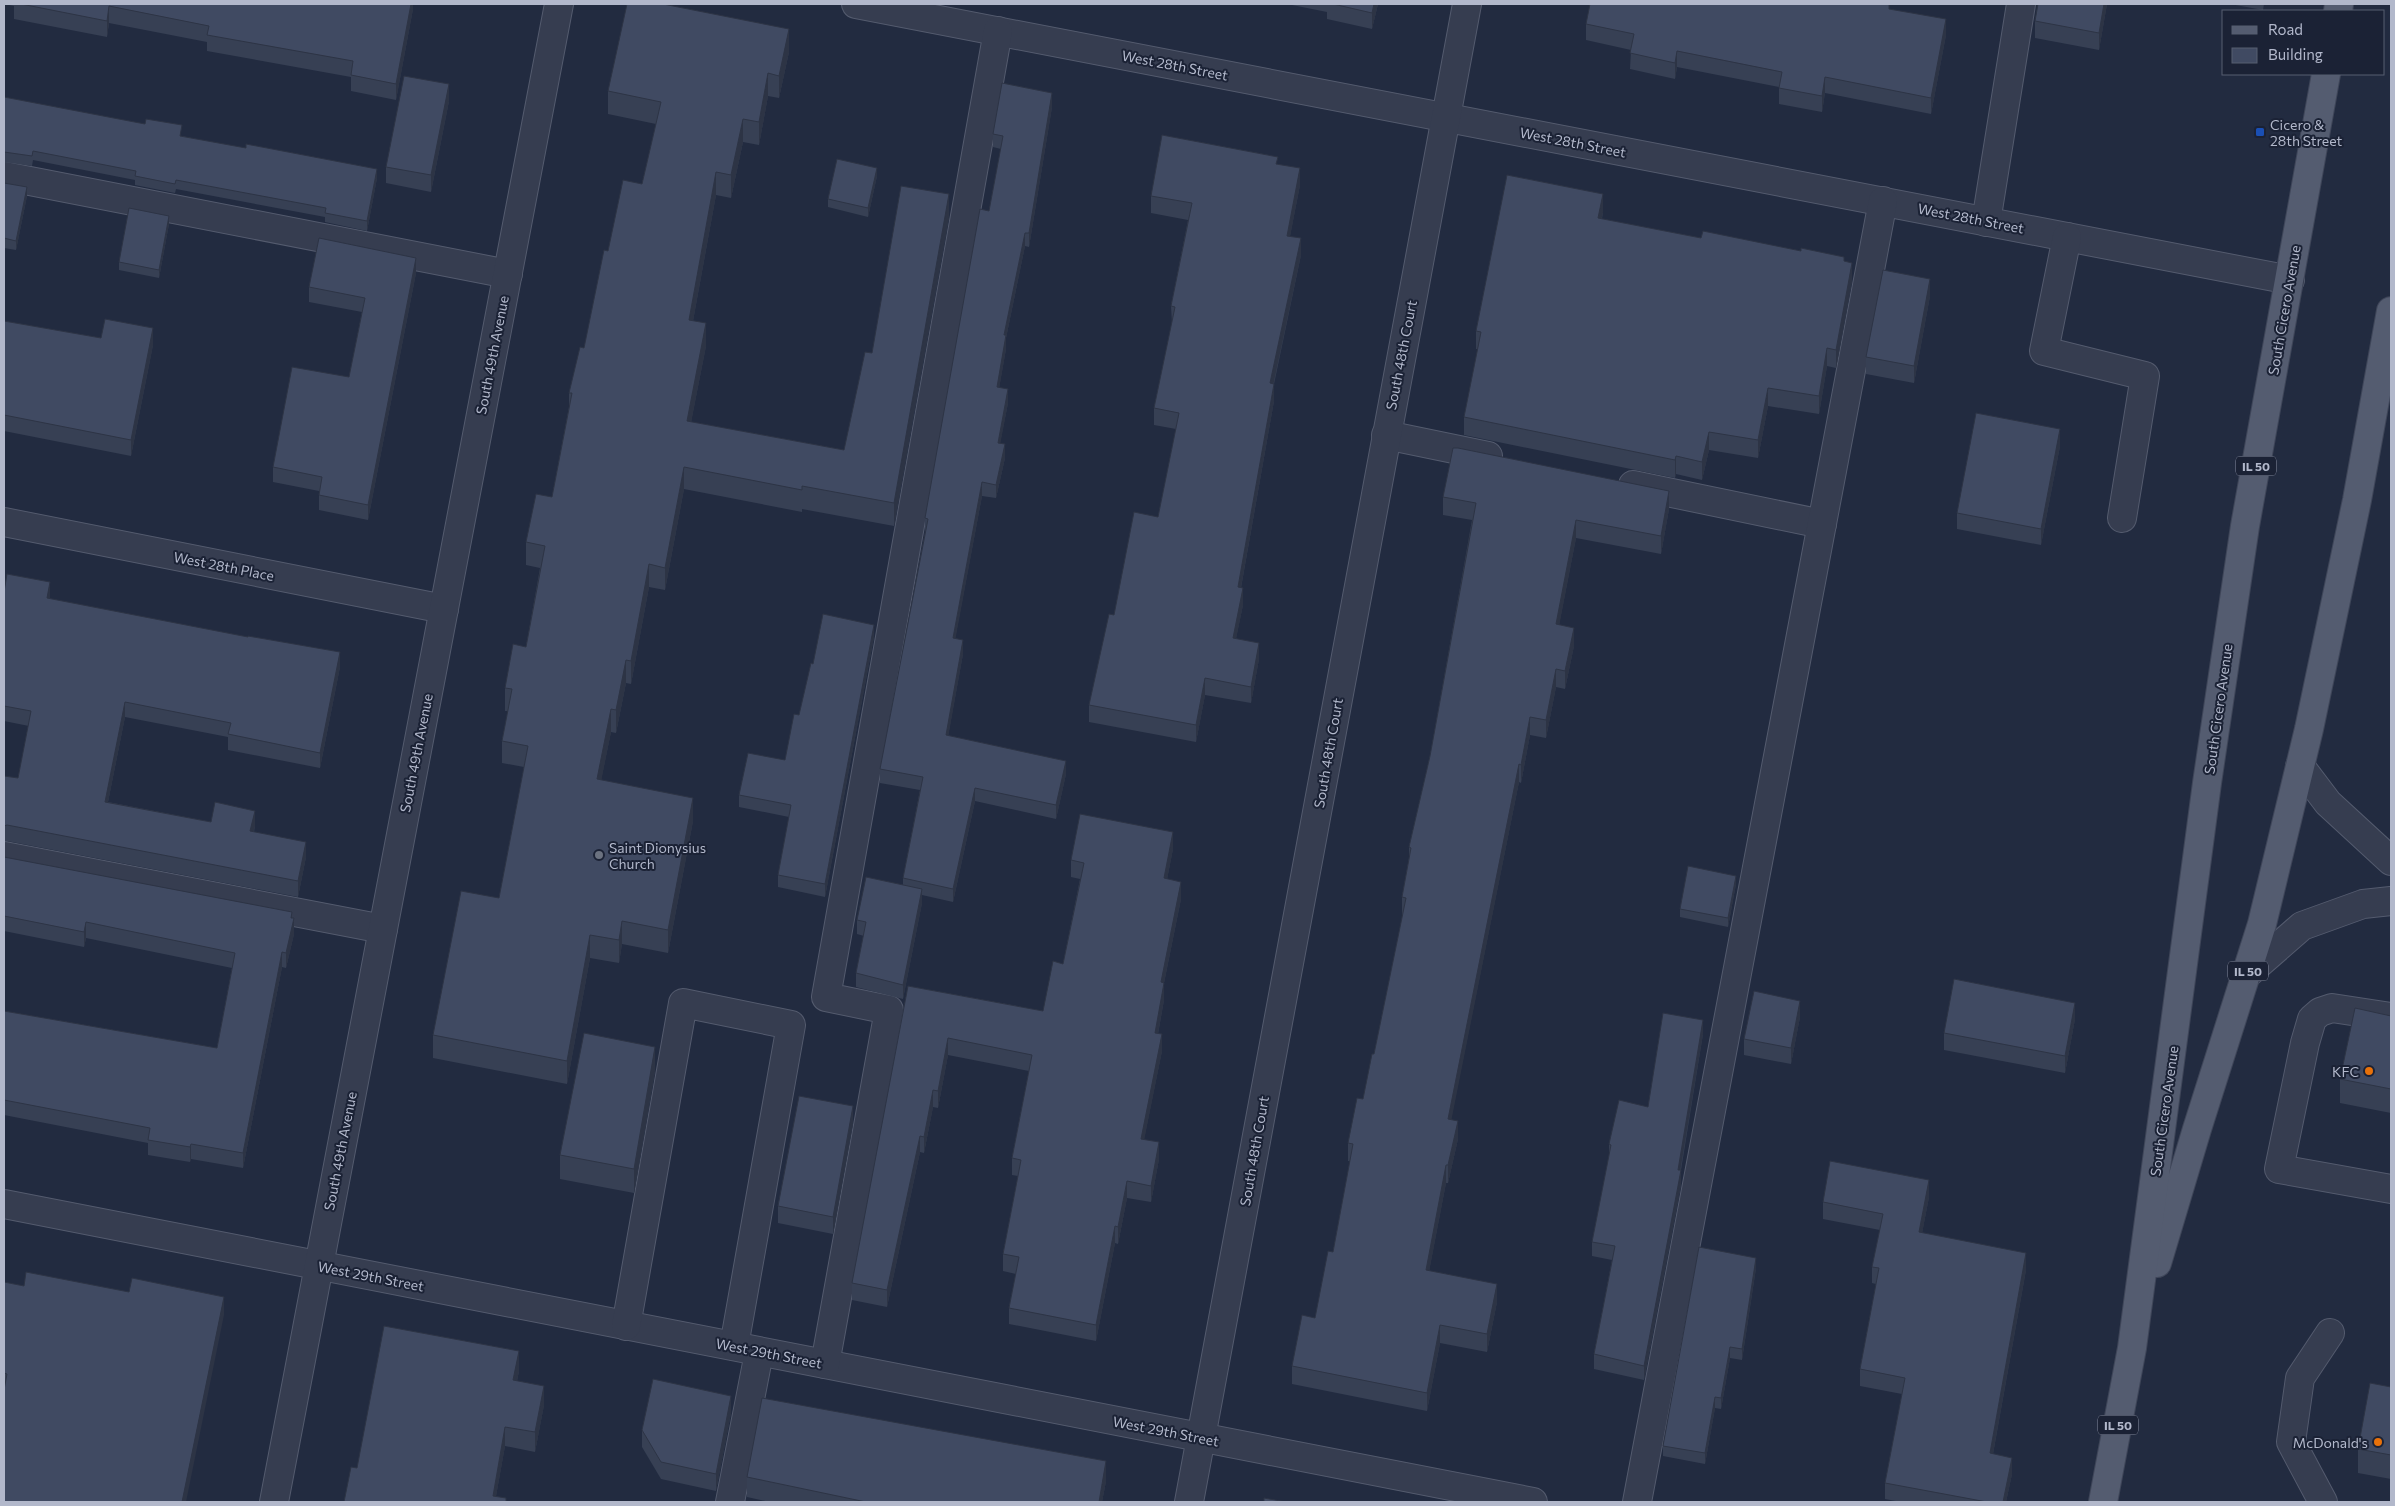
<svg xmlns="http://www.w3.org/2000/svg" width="2395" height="1506" font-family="Commissioner,sans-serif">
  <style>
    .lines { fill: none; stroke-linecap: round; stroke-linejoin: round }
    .minor-casing { stroke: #545b6e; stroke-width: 30 }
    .major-casing { stroke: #3f4659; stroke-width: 30 }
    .minor { stroke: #363d50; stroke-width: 28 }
    .major { stroke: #545c70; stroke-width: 28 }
    .wall { fill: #374054 }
    .shaded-wall { fill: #2d3445 }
    .building { fill: #404a62; stroke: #2d3445 }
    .transit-dot { fill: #1a4fb4; stroke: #1b2235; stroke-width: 2 }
    .worship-dot { fill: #6b7280; stroke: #1b2235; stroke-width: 2 }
    .food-dot { fill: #e8710a; stroke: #1b2235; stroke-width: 2 }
    .labels { text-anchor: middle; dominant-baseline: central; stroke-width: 4; stroke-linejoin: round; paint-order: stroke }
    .shield { fill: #1b2235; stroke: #858b9e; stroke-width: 1 }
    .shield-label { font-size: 12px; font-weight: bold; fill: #b2b8cb }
    .street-label { font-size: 14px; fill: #b2b8cb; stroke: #1b2235 }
    .poi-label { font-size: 14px; fill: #b2b8cb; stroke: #1b2235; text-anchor: start }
  </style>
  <rect width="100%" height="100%" fill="#222b40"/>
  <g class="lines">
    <g class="minor-casing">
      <g id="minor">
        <polyline points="856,4 2290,280"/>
        <polyline points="4,176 508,274"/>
        <polyline points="1986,222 2021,4"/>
        <polyline points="2067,237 2044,351 2145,376 2122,518"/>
        <polyline points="1386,435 1488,456"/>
        <polyline points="1633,485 1822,524"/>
        <polyline points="4,522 444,609"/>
        <polyline points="2300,766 2328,803 2391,861"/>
        <polyline points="4,856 383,929"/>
        <polyline points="2247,974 2302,926 2363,904 2391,901"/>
        <polyline points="2391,1017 2332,1008 2320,1012 2312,1019 2305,1043 2279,1169 2391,1189"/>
        <polyline points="4,1204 1533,1502"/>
        <polyline points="626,1326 683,1003 791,1025 734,1346"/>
        <polyline points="825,1364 889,1010 826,997 998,31"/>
        <polyline points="274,1502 559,4"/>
        <polyline points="730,1502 759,1353"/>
        <polyline points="1189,1502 1467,4"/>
        <polyline points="1637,1502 1883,201"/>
        <polyline points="2323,1502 2291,1442 2300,1378 2330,1333"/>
      </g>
    </g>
    <g class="major-casing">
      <g id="major">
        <polyline points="2338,11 2339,4"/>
        <polyline points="2157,1263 2197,1129 2262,924 2309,729 2357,500 2391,311"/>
        <polyline points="2103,1502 2132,1348 2207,783 2245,526 2326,74"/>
      </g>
    </g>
    <use href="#minor" class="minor"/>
    <use href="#major" class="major"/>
  </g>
  <g class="wall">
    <polygon points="4,4 413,4 413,9 396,100 351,91 351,77 207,51 207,42 109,23 107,37 14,19 14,6"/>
    <polygon points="1287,4 1378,4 1372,29 1327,19 1327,12"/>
    <polygon points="2107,4 2099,50 2035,38 2035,21"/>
    <polygon points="2230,4 2264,4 2263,10"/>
    <polygon points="1889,9 1946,35 1931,114 1825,93 1822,112 1779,104 1779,87 1677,67 1675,79 1630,69 1631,50 1586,40 1586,24"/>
    <polygon points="789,52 779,98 768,96 759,145 743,142 731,198 716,195 693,321 706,346 691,422 844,450 872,353 949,217 894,526 802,509 802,512 684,489 665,590 649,587 631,684 626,683 616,733 611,732 601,780 693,821 668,953 622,944 619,963 590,958 567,1084 433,1058 433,1035 499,898 524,767 502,763 502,741 508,711 505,711 505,688 526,647 540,568 526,565 526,542 552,497 569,407 569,393 584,348 608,251 642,184 656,124 608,114 608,91"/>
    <polygon points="4,97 182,136 377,178 367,231 325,222 325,217 176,189 175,193 135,185 135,180 33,160 32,166 4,162"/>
    <polygon points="449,101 431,192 386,183 386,167"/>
    <polygon points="1052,107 1029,247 1025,246 1006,338 1006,349 999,388 1008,403 1000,443 1005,458 996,498 982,496 955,639 963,654 948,736 1066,774 1056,819 975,801 953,902 922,895 922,903 903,999 856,987 856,973 864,936 857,934 857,920 903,885 903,878 920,790 880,783 880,769 925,532 925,518 989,211 1001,149 993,147 993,134"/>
    <polygon points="1278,164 1300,185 1290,236 1301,255 1274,384 1274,401 1241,588 1243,605 1236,638 1259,659 1251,703 1205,695 1196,742 1089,722 1089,705 1114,615 1158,517 1176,429 1154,425 1154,408 1172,323 1171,306 1188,220 1151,213 1151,196"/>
    <polygon points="877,176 868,217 828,207 828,199"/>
    <polygon points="4,183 27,196 16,250 4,248"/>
    <polygon points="1603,212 1602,219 1701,238 1844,261 1852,281 1836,368 1827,366 1819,414 1768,406 1758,458 1709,450 1702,480 1676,474 1675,478 1464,435 1464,417 1478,349 1476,349 1476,331"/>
    <polygon points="169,224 159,278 119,270 119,262"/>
    <polygon points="416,273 368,520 319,510 319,491 273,482 273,467 349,377 362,312 309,302 309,287"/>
    <polygon points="1930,296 1914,383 1866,374 1866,357"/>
    <polygon points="4,321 101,338 153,345 131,456 4,431"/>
    <polygon points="2060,446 2041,545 1957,529 1957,513"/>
    <polygon points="1443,497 1669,509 1661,554 1576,538 1559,625 1574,646 1565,689 1556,687 1546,738 1530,735 1521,783 1519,782 1451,1119 1458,1139 1448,1183 1446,1183 1429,1271 1497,1302 1487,1352 1440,1343 1427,1411 1292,1384 1292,1366 1315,1318 1333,1252 1350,1161 1348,1161 1348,1143 1363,1099 1374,1054 1403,915 1402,915 1402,897 1409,858 1409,847 1430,756 1472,520 1443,515"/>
    <polygon points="4,592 50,597 50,599 340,667 320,768 228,750 228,737 125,717 108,802 211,822 255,826 254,832 306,857 298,897 7,841 4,841 4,776 18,778 29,726 4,721"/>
    <polygon points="874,637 825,897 778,887 778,875 789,817 739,807 739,795 785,760 799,715 813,664"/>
    <polygon points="1173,849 1167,879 1181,899 1164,983 1164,1000 1158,1034 1162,1051 1144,1139 1159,1159 1151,1202 1127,1198 1118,1244 1115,1243 1096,1341 1009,1324 1009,1308 1016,1274 1003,1271 1003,1254 1018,1176 1012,1175 1012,1158 1029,1071 948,1055 938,1108 933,1107 924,1153 920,1152 887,1307 852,1300 852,1283 908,986 1043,1011 1063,964 1080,879 1071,877 1071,860"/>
    <polygon points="4,857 292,918 294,934 286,968 282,967 243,1168 191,1159 190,1162 148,1155 148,1143 4,1115 4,1011 217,1048 232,968 86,938 84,947 4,931"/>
    <polygon points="1736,884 1728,927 1680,917 1680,909"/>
    <polygon points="2391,1016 2391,1113 2340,1103 2340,1079"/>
    <polygon points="1800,1017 1791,1064 1744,1055 1744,1039"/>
    <polygon points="2075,1019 2065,1073 1944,1050 1944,1033"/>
    <polygon points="1703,1034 1681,1170 1681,1185 1644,1380 1594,1369 1594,1354 1612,1260 1592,1256 1592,1242 1609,1157 1609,1144 1648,1107"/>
    <polygon points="655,1071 634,1193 560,1179 560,1155"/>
    <polygon points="853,1123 833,1234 778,1223 778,1206"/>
    <polygon points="1929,1197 1922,1233 2026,1270 1993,1454 2012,1474 2006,1502 1901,1502 1885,1499 1885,1483 1902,1394 1860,1386 1860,1369 1876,1284 1872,1283 1872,1267 1880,1230 1823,1219 1823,1202"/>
    <polygon points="1756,1268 1742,1360 1730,1358 1721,1409 1715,1408 1705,1464 1663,1456 1663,1446"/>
    <polygon points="4,1282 24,1286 224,1315 4,1502"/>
    <polygon points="519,1371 517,1381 544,1405 535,1452 505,1446 496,1496 506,1502 357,1468"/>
    <polygon points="2391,1387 2391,1479 2358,1473 2358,1449"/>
    <polygon points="731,1413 716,1491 661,1479 642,1447 642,1430"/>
    <polygon points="747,1477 1106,1481 1102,1502 770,1502 747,1497"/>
  </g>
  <g class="shaded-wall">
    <polygon points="411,4 413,4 413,9 396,100 396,84"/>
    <polygon points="1374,4 1378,4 1372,29 1372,13"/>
    <polygon points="2104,4 2107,4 2099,50 2099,33"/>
    <polygon points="109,6 109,23 107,37 107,21"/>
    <polygon points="1946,19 1946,35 1931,114 1931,98"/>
    <polygon points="789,29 789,52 779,98 779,76"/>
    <polygon points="1677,51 1677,67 1675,79 1675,63"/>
    <polygon points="768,73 768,96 759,145 759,122"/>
    <polygon points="1825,77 1825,93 1822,112 1822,96"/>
    <polygon points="449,84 449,101 431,192 431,175"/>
    <polygon points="1052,93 1052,107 1029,247 1029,233"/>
    <polygon points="743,119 743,142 731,198 731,175"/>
    <polygon points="877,168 877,176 868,217 868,208"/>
    <polygon points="1300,168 1300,185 1287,252 1287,236"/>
    <polygon points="377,169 377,178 367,231 367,221"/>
    <polygon points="716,172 716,195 689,343 689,320"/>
    <polygon points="27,187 27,196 16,250 16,241"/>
    <polygon points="949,194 949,217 894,526 894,503"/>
    <polygon points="1603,194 1603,212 1598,236 1598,218"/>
    <polygon points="169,216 169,224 159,278 159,270"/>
    <polygon points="1025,233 1025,246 1006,338 1006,349 997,401 997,387 1004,335"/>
    <polygon points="1301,238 1301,255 1270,400 1270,383"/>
    <polygon points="416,258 416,273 368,520 368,505"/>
    <polygon points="1852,263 1852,281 1836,368 1836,350"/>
    <polygon points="1930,279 1930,296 1914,383 1914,366"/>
    <polygon points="706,323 706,346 687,443 687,421"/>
    <polygon points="153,328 153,345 131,456 131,440"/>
    <polygon points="1827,348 1827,366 1819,414 1819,396"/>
    <polygon points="1274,384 1274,401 1238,604 1238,587"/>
    <polygon points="1768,388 1768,406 1758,458 1758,440"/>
    <polygon points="1008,389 1008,403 998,456 998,443"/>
    <polygon points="2060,429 2060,446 2041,545 2041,529"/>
    <polygon points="1709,432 1709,450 1702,480 1702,462"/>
    <polygon points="1005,444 1005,458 996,498 996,485"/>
    <polygon points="1676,456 1676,474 1675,478 1675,460"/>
    <polygon points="684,467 684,489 665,590 665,568"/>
    <polygon points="982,482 982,496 953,652 953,638"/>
    <polygon points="1669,491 1669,509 1661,554 1661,536"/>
    <polygon points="1576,520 1576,538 1556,642 1556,624"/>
    <polygon points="649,564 649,587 631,684 631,661"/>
    <polygon points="50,582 50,597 47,613 47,598"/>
    <polygon points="1243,588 1243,605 1233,654 1233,638"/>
    <polygon points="874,625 874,637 825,897 825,884"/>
    <polygon points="1574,628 1574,646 1565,689 1565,671"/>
    <polygon points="963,640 963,654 946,749 946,735"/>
    <polygon points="1259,643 1259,659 1251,703 1251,687"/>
    <polygon points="340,652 340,667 320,768 320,753"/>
    <polygon points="626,660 626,683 616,733 616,710"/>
    <polygon points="1556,669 1556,687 1546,738 1546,720"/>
    <polygon points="1205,678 1205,695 1196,742 1196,725"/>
    <polygon points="125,702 125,717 105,817 105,802"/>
    <polygon points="611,709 611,732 597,802 597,779"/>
    <polygon points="1530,717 1530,735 1521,783 1521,765"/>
    <polygon points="1066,761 1066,774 1056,819 1056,805"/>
    <polygon points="1519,764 1519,782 1448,1137 1448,1119"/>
    <polygon points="975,788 975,801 953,902 953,889"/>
    <polygon points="693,798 693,821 668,953 668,930"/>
    <polygon points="255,811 255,826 250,846 250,831"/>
    <polygon points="1173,832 1173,849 1164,895 1164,878"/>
    <polygon points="306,842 306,857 298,897 298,881"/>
    <polygon points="1736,876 1736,884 1728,927 1728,918"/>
    <polygon points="1181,882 1181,899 1164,983 1164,1000 1155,1050 1155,1033 1161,982"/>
    <polygon points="922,889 922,903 903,999 903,985"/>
    <polygon points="292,912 292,927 294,918 294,934 286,968 286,953"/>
    <polygon points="622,921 622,944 619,963 619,940"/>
    <polygon points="86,922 86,938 84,947 84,932"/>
    <polygon points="590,935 590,958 567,1084 567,1061"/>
    <polygon points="282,952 282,967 243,1168 243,1153"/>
    <polygon points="1800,1001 1800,1017 1791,1064 1791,1048"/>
    <polygon points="2075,1003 2075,1019 2065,1073 2065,1056"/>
    <polygon points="1703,1020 1703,1034 1680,1172 1681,1170 1681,1185 1644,1380 1644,1366 1678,1170"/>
    <polygon points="1162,1034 1162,1051 1141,1156 1141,1139"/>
    <polygon points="948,1038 948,1055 938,1108 938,1091"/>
    <polygon points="655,1047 655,1071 634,1193 634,1169"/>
    <polygon points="933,1090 933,1107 924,1153 924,1137"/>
    <polygon points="853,1106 853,1123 833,1234 833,1217"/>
    <polygon points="1458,1121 1458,1139 1448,1183 1448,1165"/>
    <polygon points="920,1136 920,1152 887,1307 887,1290"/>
    <polygon points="1159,1142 1159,1159 1151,1202 1151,1186"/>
    <polygon points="191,1144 191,1159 190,1162 190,1147"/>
    <polygon points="1446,1165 1446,1183 1426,1288 1426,1270"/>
    <polygon points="1929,1180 1929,1197 1919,1249 1919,1232"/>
    <polygon points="1127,1181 1127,1198 1118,1244 1118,1227"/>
    <polygon points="1115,1226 1115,1243 1096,1341 1096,1325"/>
    <polygon points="2026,1253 2026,1270 1990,1470 1990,1453"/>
    <polygon points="1756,1258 1756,1268 1742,1360 1742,1349"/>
    <polygon points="1497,1284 1497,1302 1487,1352 1487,1334"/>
    <polygon points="224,1297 224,1315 186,1502 182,1502"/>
    <polygon points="1440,1325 1440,1343 1427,1411 1427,1393"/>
    <polygon points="1730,1347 1730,1358 1721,1409 1721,1398"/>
    <polygon points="519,1351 519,1371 513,1400 513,1380"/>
    <polygon points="544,1386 544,1405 535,1452 535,1432"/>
    <polygon points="731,1396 731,1413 716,1491 716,1474"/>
    <polygon points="1715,1397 1715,1408 1705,1464 1705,1453"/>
    <polygon points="505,1427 505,1446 495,1502 493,1496"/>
    <polygon points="2012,1458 2012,1474 2006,1502 2003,1502"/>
    <polygon points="1106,1461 1106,1481 1102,1502 1099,1502"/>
  </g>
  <g class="building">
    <polygon points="21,4 411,4 396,84 351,75 353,61 207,35 209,26 109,6 107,21"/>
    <polygon points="627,4 663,4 789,29 779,76 768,73 759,122 743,119 731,175 716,172 689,320 706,323 687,421 844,450 865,352 872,353 901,186 949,194 894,503 802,486 802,490 684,467 665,568 649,564 631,661 626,660 616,710 611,709 597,779 693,798 668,930 622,921 619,940 590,935 567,1061 433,1035 461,891 499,898 528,746 502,741 512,689 505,688 513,644 526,647 545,546 526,542 536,494 552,497 572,393 569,393 580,347 584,348 604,250 608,251 623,180 642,184 661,102 608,91"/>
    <polygon points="1333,4 1374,4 1372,13"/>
    <polygon points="1590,4 1889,4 1889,9 1946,19 1931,98 1825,77 1822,96 1779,88 1782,72 1677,51 1675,63 1630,53 1634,34 1586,24"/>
    <polygon points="2038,4 2104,4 2099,33 2035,21"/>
    <polygon points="404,76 449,84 431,175 386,167"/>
    <polygon points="1002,83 1052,93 1029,233 1025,233 1004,335 1006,335 997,387 1008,389 998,443 1005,444 996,485 982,482 953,638 963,640 946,735 1066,761 1056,805 975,788 953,889 903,878 923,777 880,769 928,519 925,518 980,209 989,211 1003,136 993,134"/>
    <polygon points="4,97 145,124 146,119 182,125 180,136 246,148 246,144 377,169 367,221 325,213 326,208 176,180 175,184 135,176 136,171 33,151 32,156 4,152"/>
    <polygon points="1162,135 1278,157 1276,164 1300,168 1287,236 1301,238 1270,383 1274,384 1238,587 1243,588 1233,638 1259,643 1251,687 1205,678 1196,725 1089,705 1109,614 1114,615 1134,512 1158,517 1179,413 1154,408 1175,307 1171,306 1192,203 1151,196"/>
    <polygon points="837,159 877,168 868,208 828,199"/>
    <polygon points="1507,175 1603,194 1598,218 1701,238 1703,231 1801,251 1801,248 1844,257 1844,261 1852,263 1836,350 1827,348 1819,396 1768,388 1758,440 1709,432 1702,462 1676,456 1675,460 1464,417 1481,332 1476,331"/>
    <polygon points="4,183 27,187 16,241 4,238"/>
    <polygon points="129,208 169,216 159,270 119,262"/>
    <polygon points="319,238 416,258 368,505 319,495 322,477 273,467 292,367 349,377 365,298 309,287"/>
    <polygon points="1883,270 1930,279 1914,366 1866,357"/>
    <polygon points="105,319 153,328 131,440 4,415 4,321 101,338"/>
    <polygon points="1976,413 2060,429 2041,529 1957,513"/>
    <polygon points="1453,448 1458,448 1669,491 1661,536 1576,520 1556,624 1574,628 1565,671 1556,669 1546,720 1530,717 1521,765 1519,764 1448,1119 1458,1121 1448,1165 1446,1165 1426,1270 1497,1284 1487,1334 1440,1325 1427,1393 1292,1366 1302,1315 1315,1318 1328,1251 1333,1252 1353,1144 1348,1143 1357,1098 1363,1099 1372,1054 1374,1054 1406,898 1402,897 1411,848 1409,847 1430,756 1476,503 1443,497"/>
    <polygon points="7,574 50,582 47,598 248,637 248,636 340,652 320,753 228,734 231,723 125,702 105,802 211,822 215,802 255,811 250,831 306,842 298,881 7,825 4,826 4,776 18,778 31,711 4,706 4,592"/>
    <polygon points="823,614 874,625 825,884 778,875 791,805 739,795 748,753 785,760 794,714 799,715 811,663 813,664"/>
    <polygon points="1080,814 1173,832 1164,878 1181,882 1161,982 1164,983 1155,1033 1162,1034 1141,1139 1159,1142 1151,1186 1127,1181 1118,1227 1115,1226 1096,1325 1009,1308 1019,1257 1003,1254 1021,1160 1012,1158 1032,1055 948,1038 938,1091 933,1090 924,1137 920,1136 887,1290 852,1283 908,986 1043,1011 1053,961 1063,964 1084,863 1071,860"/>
    <polygon points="4,857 292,912 291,918 294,918 286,953 282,952 243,1153 191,1144 190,1147 148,1140 150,1128 4,1100 4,1011 217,1048 235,953 86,922 84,932 4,916"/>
    <polygon points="1688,866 1736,876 1728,918 1680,909"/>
    <polygon points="866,877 922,889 903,985 856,973 866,922 857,920"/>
    <polygon points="1954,979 2075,1003 2065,1056 1944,1033"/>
    <polygon points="1754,991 1800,1001 1791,1048 1744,1039"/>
    <polygon points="2355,1008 2391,1016 2391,1089 2340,1079"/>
    <polygon points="1663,1013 1703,1020 1678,1170 1681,1170 1644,1366 1594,1354 1615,1246 1592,1242 1611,1145 1609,1144 1619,1100 1648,1107"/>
    <polygon points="584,1033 655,1047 634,1169 560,1155"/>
    <polygon points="799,1096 853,1106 833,1217 778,1206"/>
    <polygon points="1830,1161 1929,1180 1919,1232 2026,1253 1990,1453 2012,1458 2003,1502 1987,1502 1885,1483 1905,1378 1860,1369 1879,1268 1872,1267 1883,1214 1823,1202"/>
    <polygon points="1699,1247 1756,1258 1742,1349 1730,1347 1721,1398 1715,1397 1705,1453 1663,1446"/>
    <polygon points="26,1272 129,1292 132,1278 224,1297 182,1502 4,1502 4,1390 7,1374 4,1373 4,1282 24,1286"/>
    <polygon points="384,1326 519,1351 513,1380 544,1386 535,1432 505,1427 493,1496 506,1498 506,1502 344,1502 351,1467 357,1468"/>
    <polygon points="653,1379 731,1396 716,1474 661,1462 642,1430"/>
    <polygon points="2370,1383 2391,1387 2391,1455 2358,1449"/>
    <polygon points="762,1398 1106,1461 1099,1502 866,1502 747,1477"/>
    <polygon points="1264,1498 1286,1502 1264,1502"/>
  </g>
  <rect class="transit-dot" x="2255" y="127" width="10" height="10" rx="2.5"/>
  <circle class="worship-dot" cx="599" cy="855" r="5"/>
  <g class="food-dot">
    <circle cx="2369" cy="1071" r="5"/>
    <circle cx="2378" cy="1442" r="5"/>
  </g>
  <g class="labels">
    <g class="shield">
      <rect x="2236" y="456.5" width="40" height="19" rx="4"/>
      <rect x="2228" y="961.5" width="40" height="19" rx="4"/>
      <rect x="2098" y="1415.5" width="40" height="19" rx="4"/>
    </g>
    <g class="shield-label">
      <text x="2256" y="466">IL 50</text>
      <text x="2248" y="971">IL 50</text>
      <text x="2118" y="1425">IL 50</text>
    </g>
    <g class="street-label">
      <text transform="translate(1175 65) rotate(11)">West 28th Street</text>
      <text transform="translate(1573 142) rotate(11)">West 28th Street</text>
      <text transform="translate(1971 218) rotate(11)">West 28th Street</text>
      <text transform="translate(2284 310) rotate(-80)">South Cicero Avenue</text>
      <text transform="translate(492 355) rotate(-79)">South 49th Avenue</text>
      <text transform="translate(1401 355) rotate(-79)">South 48th Court</text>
      <text transform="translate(224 566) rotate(11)">West 28th Place</text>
      <text transform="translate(2218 709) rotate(-82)">South Cicero Avenue</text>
      <text transform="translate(416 753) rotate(-79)">South 49th Avenue</text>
      <text transform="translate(1328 753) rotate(-80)">South 48th Court</text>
      <text transform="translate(2164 1111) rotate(-82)">South Cicero Avenue</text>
      <text transform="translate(340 1151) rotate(-79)">South 49th Avenue</text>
      <text transform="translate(1254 1151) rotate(-80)">South 48th Court</text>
      <text transform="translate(371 1276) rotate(11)">West 29th Street</text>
      <text transform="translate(769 1353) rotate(11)">West 29th Street</text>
      <text transform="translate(1166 1431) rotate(11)">West 29th Street</text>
    </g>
    <g class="poi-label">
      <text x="2270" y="124">Cicero &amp;<tspan x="2270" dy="16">28th Street</tspan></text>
      <text x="609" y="847">Saint Dionysius<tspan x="609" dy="16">Church</tspan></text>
      <text x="2359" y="1071" text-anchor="end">KFC</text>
      <text x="2368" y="1442" text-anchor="end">McDonald's</text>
    </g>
  </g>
  <rect width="2395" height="1506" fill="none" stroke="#b2b8cb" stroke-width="10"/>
  <rect x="2222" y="10" width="162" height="65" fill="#1b2235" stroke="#575e71"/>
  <rect x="2232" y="26" width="25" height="8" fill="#545c70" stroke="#575e71"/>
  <text x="2268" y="35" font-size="15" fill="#b2b8cb">Road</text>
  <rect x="2232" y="48" width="25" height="15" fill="#404a62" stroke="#575e71"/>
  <text x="2268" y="60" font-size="15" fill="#b2b8cb">Building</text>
</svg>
